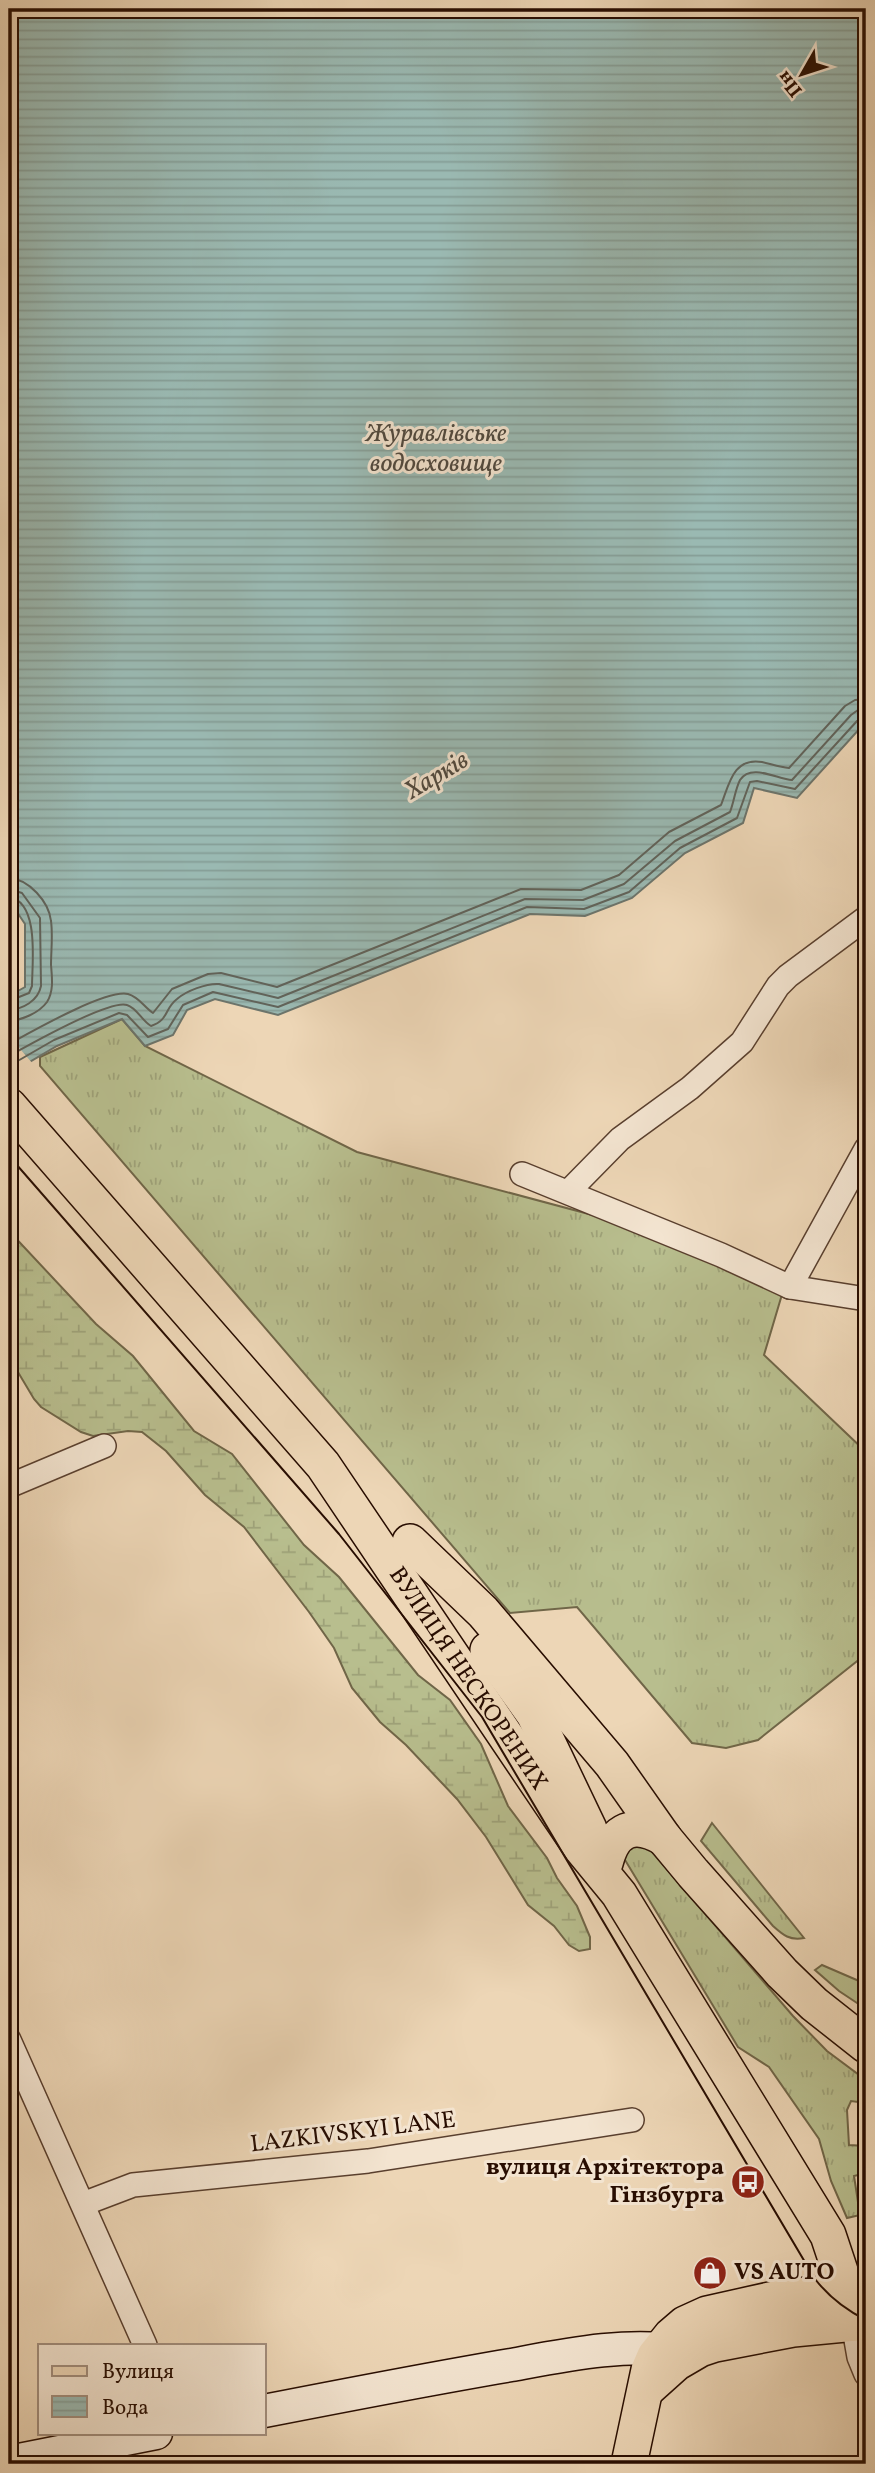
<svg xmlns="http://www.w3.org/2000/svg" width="875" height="2473" font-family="Vollkorn,serif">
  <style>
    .grass { fill: url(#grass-tufts); stroke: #706648; stroke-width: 2 }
    .wetland { fill: url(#wetland-marsh); stroke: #706648; stroke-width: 2 }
    .water { fill: url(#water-rules); stroke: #6c746b; stroke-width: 2 }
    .pier { fill: #edd6b6 }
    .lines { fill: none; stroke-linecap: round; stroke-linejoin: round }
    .shore { stroke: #61635a; stroke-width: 2 }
    .street-casing { stroke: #593f2e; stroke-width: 26 }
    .secondary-casing { stroke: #280d01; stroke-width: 35 }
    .primary-casing { stroke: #280d01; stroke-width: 38 }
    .street { stroke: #f3e4d0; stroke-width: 23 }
    .secondary { stroke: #f3e4d0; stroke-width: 32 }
    .primary { stroke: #edd6b6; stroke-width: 35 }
    .tram { stroke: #280d01; stroke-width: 2 }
    .labels { text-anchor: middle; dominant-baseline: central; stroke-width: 6; stroke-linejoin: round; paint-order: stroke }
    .street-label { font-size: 24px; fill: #280d01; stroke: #f3e4d0 }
    .poi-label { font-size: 24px; font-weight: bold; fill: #280d01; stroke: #f3e4d0; text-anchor: end }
    .water-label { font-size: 26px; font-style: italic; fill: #50493f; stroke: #f3e4d0 }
  </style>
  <defs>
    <pattern id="grass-tufts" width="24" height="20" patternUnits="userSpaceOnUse" patternTransform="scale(1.75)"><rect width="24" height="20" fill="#b8be8e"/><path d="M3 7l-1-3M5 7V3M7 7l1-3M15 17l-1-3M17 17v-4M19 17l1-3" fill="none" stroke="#9ea279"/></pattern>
    <pattern id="wetland-marsh" width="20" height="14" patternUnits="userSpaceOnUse" patternTransform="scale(1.75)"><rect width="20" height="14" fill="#b8be8e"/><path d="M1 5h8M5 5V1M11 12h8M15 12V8" fill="none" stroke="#9ea279"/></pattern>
    <pattern id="water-rules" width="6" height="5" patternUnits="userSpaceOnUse" patternTransform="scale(1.75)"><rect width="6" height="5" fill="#9ab9b2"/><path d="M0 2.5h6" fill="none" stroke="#859e97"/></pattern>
  </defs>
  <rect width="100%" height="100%" fill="#edd6b6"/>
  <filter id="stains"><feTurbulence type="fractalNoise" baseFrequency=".00286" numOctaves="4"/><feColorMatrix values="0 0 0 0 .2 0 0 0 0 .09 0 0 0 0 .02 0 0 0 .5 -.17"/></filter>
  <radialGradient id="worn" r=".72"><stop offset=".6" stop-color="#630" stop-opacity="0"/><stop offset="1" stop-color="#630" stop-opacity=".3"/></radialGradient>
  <g class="grass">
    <polygon points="122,1019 145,1046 357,1152 641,1228 783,1291 764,1355 866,1452 866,1654 758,1740 726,1748 692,1743 577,1607 510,1613 40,1066 40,1057"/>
    <path d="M712,1823L804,1938C790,1941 783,1935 773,1926L701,1841Z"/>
    <polygon points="640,1838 793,2016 827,2051 859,2075 864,2088 863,2098 858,2102 851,2101 847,2110 849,2145 866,2146 866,2173 854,2176 860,2215 847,2218 831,2181 819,2139 769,2067 738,2047 622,1855"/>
    <polygon points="822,1965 866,1984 866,2009 839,1991 815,1970"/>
  </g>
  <polygon class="wetland" points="9,1231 96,1324 133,1356 194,1431 232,1454 304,1545 339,1577 418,1675 450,1700 481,1744 508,1806 547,1858 557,1878 577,1906 590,1937 590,1949 579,1951 569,1945 554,1926 528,1905 486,1837 457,1799 406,1745 380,1722 352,1688 334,1648 309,1612 244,1527 205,1495 166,1451 142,1432 128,1431 93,1436 81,1432 41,1407 34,1399 9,1357"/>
  <polygon class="water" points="9,9 866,9 866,725 862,726 797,798 754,788 743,823 685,853 632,898 585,916 530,914 278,1015 215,999 187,1010 173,1035 145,1046 122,1019 57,1046 9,1074 9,996 25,987 25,924 9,900"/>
  <polygon class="pier" points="9,1036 33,1064 9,1078"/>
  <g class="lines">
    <g class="shore">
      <path d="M9,878C29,879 49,902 51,921C53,936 51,951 51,965C52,977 54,991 47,1002C39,1013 22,1020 9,1021"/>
      <path d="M9,889L22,893L40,918L41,986C38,1001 23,1009 9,1010"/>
      <path d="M9,897C40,902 32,964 32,986L29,993L9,1001"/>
      <path d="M9,1044C31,1032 106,989 128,994C139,997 144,1007 153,1013L172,989L208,974L221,973L277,987L521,889L581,890L619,875L669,832L721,805C729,785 733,757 762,762C771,764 780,767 789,768L845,706L855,700L866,699"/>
      <path d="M9,1056C27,1046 110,999 127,1005C137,1008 142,1021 151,1026C169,1020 164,1009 177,999C186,991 207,983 219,984L278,998L525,899L583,900L624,884L675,841L730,812C734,802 735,790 740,780C751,763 777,779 792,780L851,715L858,710H866"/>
      <polyline points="9,1066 54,1040 119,1013 127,1015 148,1037 168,1029 183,1005 213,992 278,1007 527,907 584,909 629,892 680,848 737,818 750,782 757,781 795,789 857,721 866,719"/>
    </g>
    <g class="street-casing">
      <g id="street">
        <polyline points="522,1174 721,1255 790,1287 866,1299"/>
        <polyline points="568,1192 620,1139 690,1088 742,1042 778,986 788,976 866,918"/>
        <polyline points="790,1287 866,1149"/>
        <polyline points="9,1486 104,1446"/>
        <polyline points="9,2040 145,2345"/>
        <polyline points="83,2204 133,2185 368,2161 632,2120"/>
        <polyline points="853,2323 859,2357 866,2374"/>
      </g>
    </g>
    <g class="secondary-casing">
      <g id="secondary">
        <path d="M264,2411C346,2395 428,2379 511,2365C560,2356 632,2341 680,2352"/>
        <polyline points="9,2462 156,2433"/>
      </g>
    </g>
    <g class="primary-casing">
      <g id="primary">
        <path id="s1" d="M9,1106L323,1465L582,1849L619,1894L828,2235L847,2292L853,2323"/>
        <polyline points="410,1542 483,1612 612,1764 664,1838 693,1873 782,1973 814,2004 866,2045"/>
        <polyline points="488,1650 534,1714 589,1829"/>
        <path d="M605,1863C614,1828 634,1821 664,1838"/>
        <polyline points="647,2389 676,2363 700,2349 715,2344 793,2329 866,2322"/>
        <polyline points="629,2464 649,2370 655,2356 671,2336 685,2324 707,2314 788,2296 866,2292"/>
      </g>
    </g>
    <use href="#street" class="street"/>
    <use href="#secondary" class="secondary"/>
    <use href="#primary" class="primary"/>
    <path class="tram" d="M9,1156L339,1534L482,1717L815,2279C829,2297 846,2310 866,2320"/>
  </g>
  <defs>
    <g id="bus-disc" transform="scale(1.75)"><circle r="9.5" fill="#8f2418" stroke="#f3e4d0"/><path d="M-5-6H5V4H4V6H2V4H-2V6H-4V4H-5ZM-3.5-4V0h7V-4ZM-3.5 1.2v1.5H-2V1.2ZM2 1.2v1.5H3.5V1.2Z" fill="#fff"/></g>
    <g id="shop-disc" transform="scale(1.75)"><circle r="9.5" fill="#8f2418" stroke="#f3e4d0"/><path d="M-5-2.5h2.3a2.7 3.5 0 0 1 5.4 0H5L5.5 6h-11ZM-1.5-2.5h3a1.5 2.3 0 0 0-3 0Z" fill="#fff"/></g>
  </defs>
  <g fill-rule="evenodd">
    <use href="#bus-disc" x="748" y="2182"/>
    <use href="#shop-disc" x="710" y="2273"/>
  </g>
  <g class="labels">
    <g class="street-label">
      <text stroke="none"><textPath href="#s1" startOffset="735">ВУЛИЦЯ НЕСКОРЕНИХ</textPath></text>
      <text transform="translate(353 2133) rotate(-7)">LAZKIVSKYI LANE</text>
    </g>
    <g class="poi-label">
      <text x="724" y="2168">вулиця Архітектора<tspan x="724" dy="28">Гінзбурга</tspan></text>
      <text x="734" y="2273" text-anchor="start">VS AUTO</text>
    </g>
    <g class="water-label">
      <text x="436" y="434">Журавлівське<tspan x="436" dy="30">водосховище</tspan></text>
      <text transform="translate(437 776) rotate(-31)">Харків</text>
    </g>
  </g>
  <rect width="875" height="2473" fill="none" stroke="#edd6b6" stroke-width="35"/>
  <rect x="10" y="10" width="854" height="2452" fill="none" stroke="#280d01" stroke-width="3.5"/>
  <rect x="18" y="18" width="840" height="2438" fill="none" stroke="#280d01" stroke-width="2"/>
  <rect x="38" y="2344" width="228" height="91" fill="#f3e4d0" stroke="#a28e7d" stroke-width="2"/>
  <rect x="52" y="2366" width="35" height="10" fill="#edd6b6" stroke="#a28e7d" stroke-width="2"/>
  <text x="102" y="2378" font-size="21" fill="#280d01">Вулиця</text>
  <rect x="52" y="2396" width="35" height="21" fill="url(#water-rules)" stroke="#a28e7d" stroke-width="2"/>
  <text x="102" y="2414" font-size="21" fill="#280d01">Вода</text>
  <g transform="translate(802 74) rotate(231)" stroke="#f3e4d0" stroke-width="5" paint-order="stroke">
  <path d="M0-5L12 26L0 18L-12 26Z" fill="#280d01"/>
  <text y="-10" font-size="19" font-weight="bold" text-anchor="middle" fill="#280d01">Пн</text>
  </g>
  <rect width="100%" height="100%" filter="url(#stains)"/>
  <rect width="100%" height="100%" fill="url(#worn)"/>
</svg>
